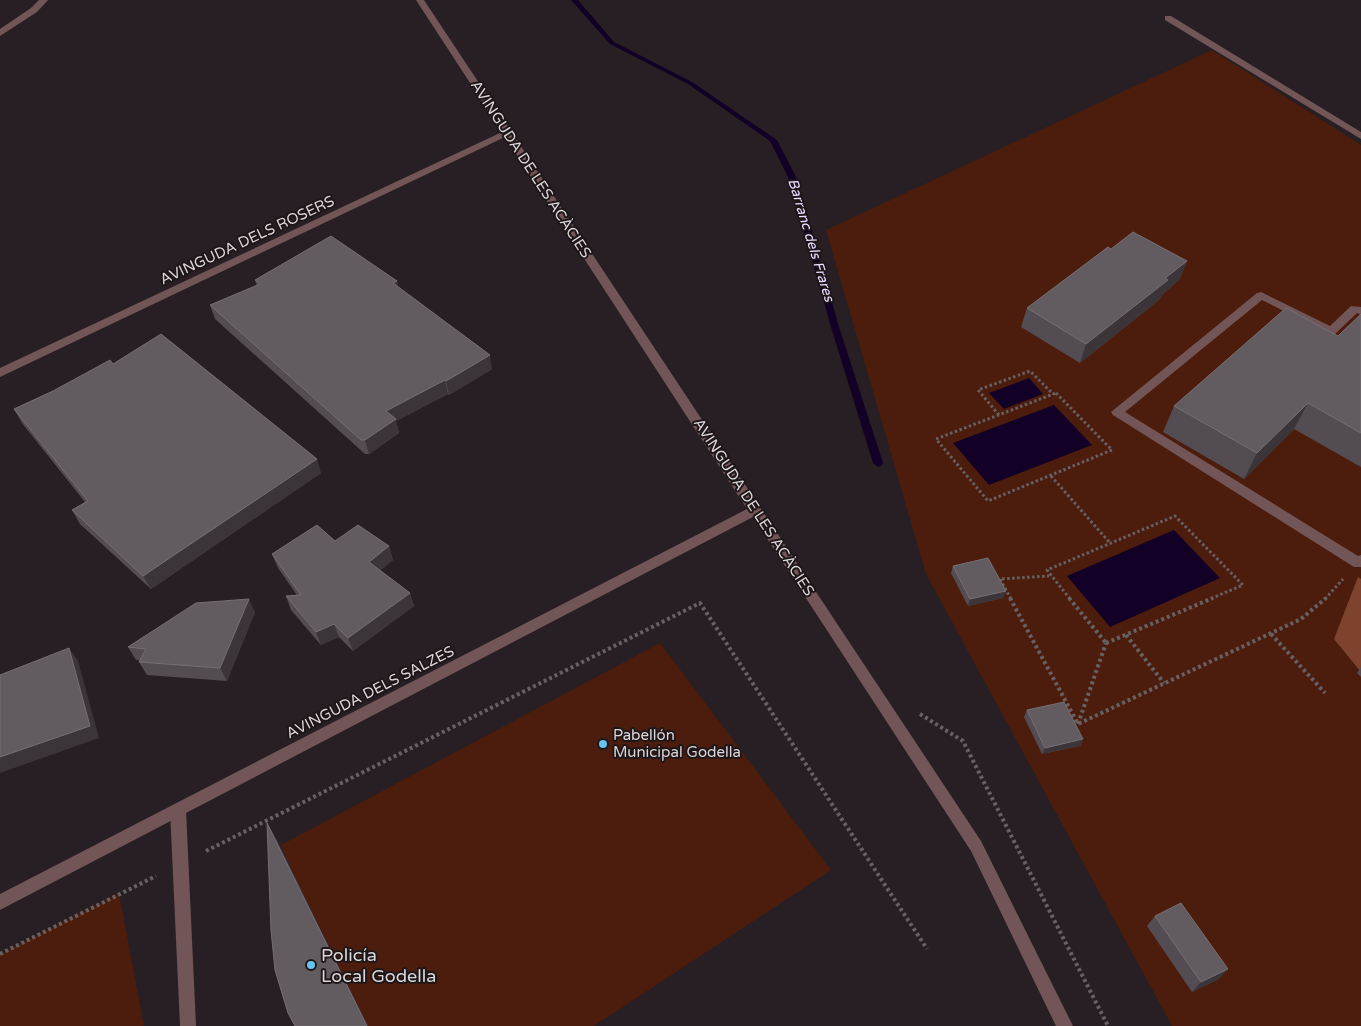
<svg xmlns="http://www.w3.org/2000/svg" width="1361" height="1026" font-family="'Varela Round',sans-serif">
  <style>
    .green { fill: #4c1d0c }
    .forest { fill: #7e432e }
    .water { fill: #120026 }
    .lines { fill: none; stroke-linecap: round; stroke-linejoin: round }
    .stream { fill: #120026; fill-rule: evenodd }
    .path-far1 { stroke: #676164; stroke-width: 3; stroke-dasharray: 2.5 2.5; stroke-linecap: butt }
    .path { stroke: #676164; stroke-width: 4; stroke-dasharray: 3 3; stroke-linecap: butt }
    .service { fill: #725556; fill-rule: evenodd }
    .minor { fill: #725556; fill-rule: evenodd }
    .wall { fill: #534d53 }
    .shaded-wall { fill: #3b353a }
    .building { fill: #625c61; stroke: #756f74 }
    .poi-dot { fill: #66c4ef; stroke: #1e1619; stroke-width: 2 }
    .labels { text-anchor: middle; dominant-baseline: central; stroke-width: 4; stroke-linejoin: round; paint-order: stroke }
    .far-water-label { font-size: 14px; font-style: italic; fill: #eaddff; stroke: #1e1619 }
    .street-label { font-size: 15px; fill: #dbd6d8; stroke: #1e1619 }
    .poi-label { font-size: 15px; fill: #dbd6d8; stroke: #1e1619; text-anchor: start }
    .near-poi-label { font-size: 18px; fill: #dbd6d8; stroke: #1e1619; text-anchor: start }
  </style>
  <rect width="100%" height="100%" fill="#271f23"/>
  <g class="green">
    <polygon points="1212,50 1361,145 1361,1026 1172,1026 926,574 826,230"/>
    <polygon points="660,643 831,870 594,1026 298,1026 292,870 281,845"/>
    <polygon points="119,893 144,1026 0,1026 0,954"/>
  </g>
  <polygon class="forest" points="1358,577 1361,579 1361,672 1334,639"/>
  <g class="water">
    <polygon points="1029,378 1043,394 1004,409 989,393"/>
    <polygon points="1054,405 1092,445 989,485 953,443"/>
    <polygon points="1174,530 1220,578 1110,627 1067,576"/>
  </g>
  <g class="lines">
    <polygon class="stream" points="571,0 578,0 614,42 692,82 777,140 797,179 839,327 883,463 881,466 878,467 873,463 831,327 789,179 770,141 688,84 610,44"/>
    <g class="path-far1">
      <polygon points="1056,393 1112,450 988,501 936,439"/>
      <polyline points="999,415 978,390 1030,371 1053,394"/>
      <polyline points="1051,476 1110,543"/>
      <polyline points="1011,599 1000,579 1049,576"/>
      <polyline points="1070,599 1047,570 1175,516 1243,585 1210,599"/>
      <polyline points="1325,599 1343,579"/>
    </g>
    <g class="path">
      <polyline points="1010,598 1078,724 1301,619 1326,598"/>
      <polyline points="1069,598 1106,643"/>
      <polyline points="1271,634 1325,693"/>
      <polyline points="1126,635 1164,683"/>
      <polyline points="1106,643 1213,598"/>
      <polyline points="920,714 963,741 1108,1026"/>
      <polyline points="1078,724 1106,643"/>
      <polyline points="206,851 700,603 927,949"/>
      <polyline points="0,954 156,876"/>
    </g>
    <g class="service">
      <polygon points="1261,292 1330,326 1351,306 1361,307 1361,315 1357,313 1335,334 1331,335 1262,300 1125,412 1358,556 1361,555 1361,567 1354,567 1113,415 1111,412 1257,293"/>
      <polygon points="178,803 183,805 186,810 196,1026 180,1026 170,810 173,805"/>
    </g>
    <g class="minor">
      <polygon points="39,0 48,0 37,12 0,36 0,29 31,8"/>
      <polygon points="416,0 424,0 981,841 1073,1026 1056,1026 971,851 753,517 0,910 0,894 747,509 505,137 0,377 0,368 502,132"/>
      <polygon points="1165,16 1171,16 1361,132 1361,139 1165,20"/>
    </g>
  </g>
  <g class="wall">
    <polygon points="1111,249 1187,261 1179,280 1163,294 1160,299 1080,363 1021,327 1027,308"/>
    <polygon points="255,280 397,281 398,287 492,369 449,395 448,394 396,421 399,433 369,454 365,454 215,319 210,305 257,286"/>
    <polygon points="1361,314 1361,467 1294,429 1244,479 1163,432 1174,406 1338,336"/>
    <polygon points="113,364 321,473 151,589 80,524 72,510 85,502 22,423 14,409"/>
    <polygon points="335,541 389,546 393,560 380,570 410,593 414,606 353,651 339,637 321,645 291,610 286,596 297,595 278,568 272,554"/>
    <polygon points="953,566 1006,591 1003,598 968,606 951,573"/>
    <polygon points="255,612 227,681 147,675 139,662 140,660 136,660 128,647"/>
    <polygon points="1361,667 1361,677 1357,673"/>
    <polygon points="1027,710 1083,739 1080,746 1042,754 1024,717"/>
    <polygon points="1155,916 1219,979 1192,992 1147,926"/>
  </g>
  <g class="shaded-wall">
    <polygon points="1187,261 1179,280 1163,294 1160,299 1080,363 1086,344"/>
    <polygon points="397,281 400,295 393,283"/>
    <polygon points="490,355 492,369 449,395 446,381"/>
    <polygon points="445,380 448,394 396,421 399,433 369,454 365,440 386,411"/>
    <polygon points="1308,403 1294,429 1244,479 1257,453"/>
    <polygon points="317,459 321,473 151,589 143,576"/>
    <polygon points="389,546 393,560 374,576 369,562"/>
    <polygon points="1006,591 1003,598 968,606 970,599"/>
    <polygon points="410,593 414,606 353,651 348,638"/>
    <polygon points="249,599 255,612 227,681 220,668"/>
    <polygon points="334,624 339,637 321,645 316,632"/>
    <polygon points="69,648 78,661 99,738 0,773 0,757"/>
    <polygon points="1083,739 1080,746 1042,754 1045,748"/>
    <polygon points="267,823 277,840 368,1026 367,1026"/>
    <polygon points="1228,969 1219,979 1192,992 1201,982"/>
  </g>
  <g class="building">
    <polygon points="1133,232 1187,261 1165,278 1168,280 1086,344 1027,308 1108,247 1111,249"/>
    <polygon points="331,236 397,281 393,283 490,355 446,381 445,380 386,411 396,419 365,440 361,440 210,305 260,284 255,280"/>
    <polygon points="1286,308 1338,336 1361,314 1361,433 1308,403 1257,453 1174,406"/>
    <polygon points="161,334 317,459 143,576 72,510 88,501 14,409 53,391 110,360 113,364"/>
    <polygon points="317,525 335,541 358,525 389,546 369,562 410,593 348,638 334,624 316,632 286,596 301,595 272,554"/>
    <polygon points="988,558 1006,591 970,599 953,566"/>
    <polygon points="249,599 220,668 139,662 146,649 128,647 196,603"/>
    <polygon points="69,648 90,726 0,757 0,675"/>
    <polygon points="1064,702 1083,739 1045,748 1027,710"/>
    <polygon points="267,823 367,1026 295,1026 288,1013 275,970 271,930"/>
    <polygon points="1181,903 1228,969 1201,982 1155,916"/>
  </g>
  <g class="poi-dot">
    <circle cx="603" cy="744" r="5"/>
    <circle cx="311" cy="965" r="5"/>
  </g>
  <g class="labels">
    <g class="far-water-label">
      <text transform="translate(811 240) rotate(73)">Barranc dels Frares</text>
    </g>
    <g class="street-label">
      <text transform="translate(531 169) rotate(57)">AVINGUDA DE LES ACÀCIES</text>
      <text transform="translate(247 240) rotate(-25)">AVINGUDA DELS ROSERS</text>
      <text transform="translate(754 507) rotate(57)">AVINGUDA DE LES ACÀCIES</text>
      <text transform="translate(370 692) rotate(-27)">AVINGUDA DELS SALZES</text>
    </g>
    <g class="poi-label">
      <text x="613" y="735">Pabellón<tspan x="613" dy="17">Municipal Godella</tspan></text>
    </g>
    <g class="near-poi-label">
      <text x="321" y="955">Policía<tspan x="321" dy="21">Local Godella</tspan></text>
    </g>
  </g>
</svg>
